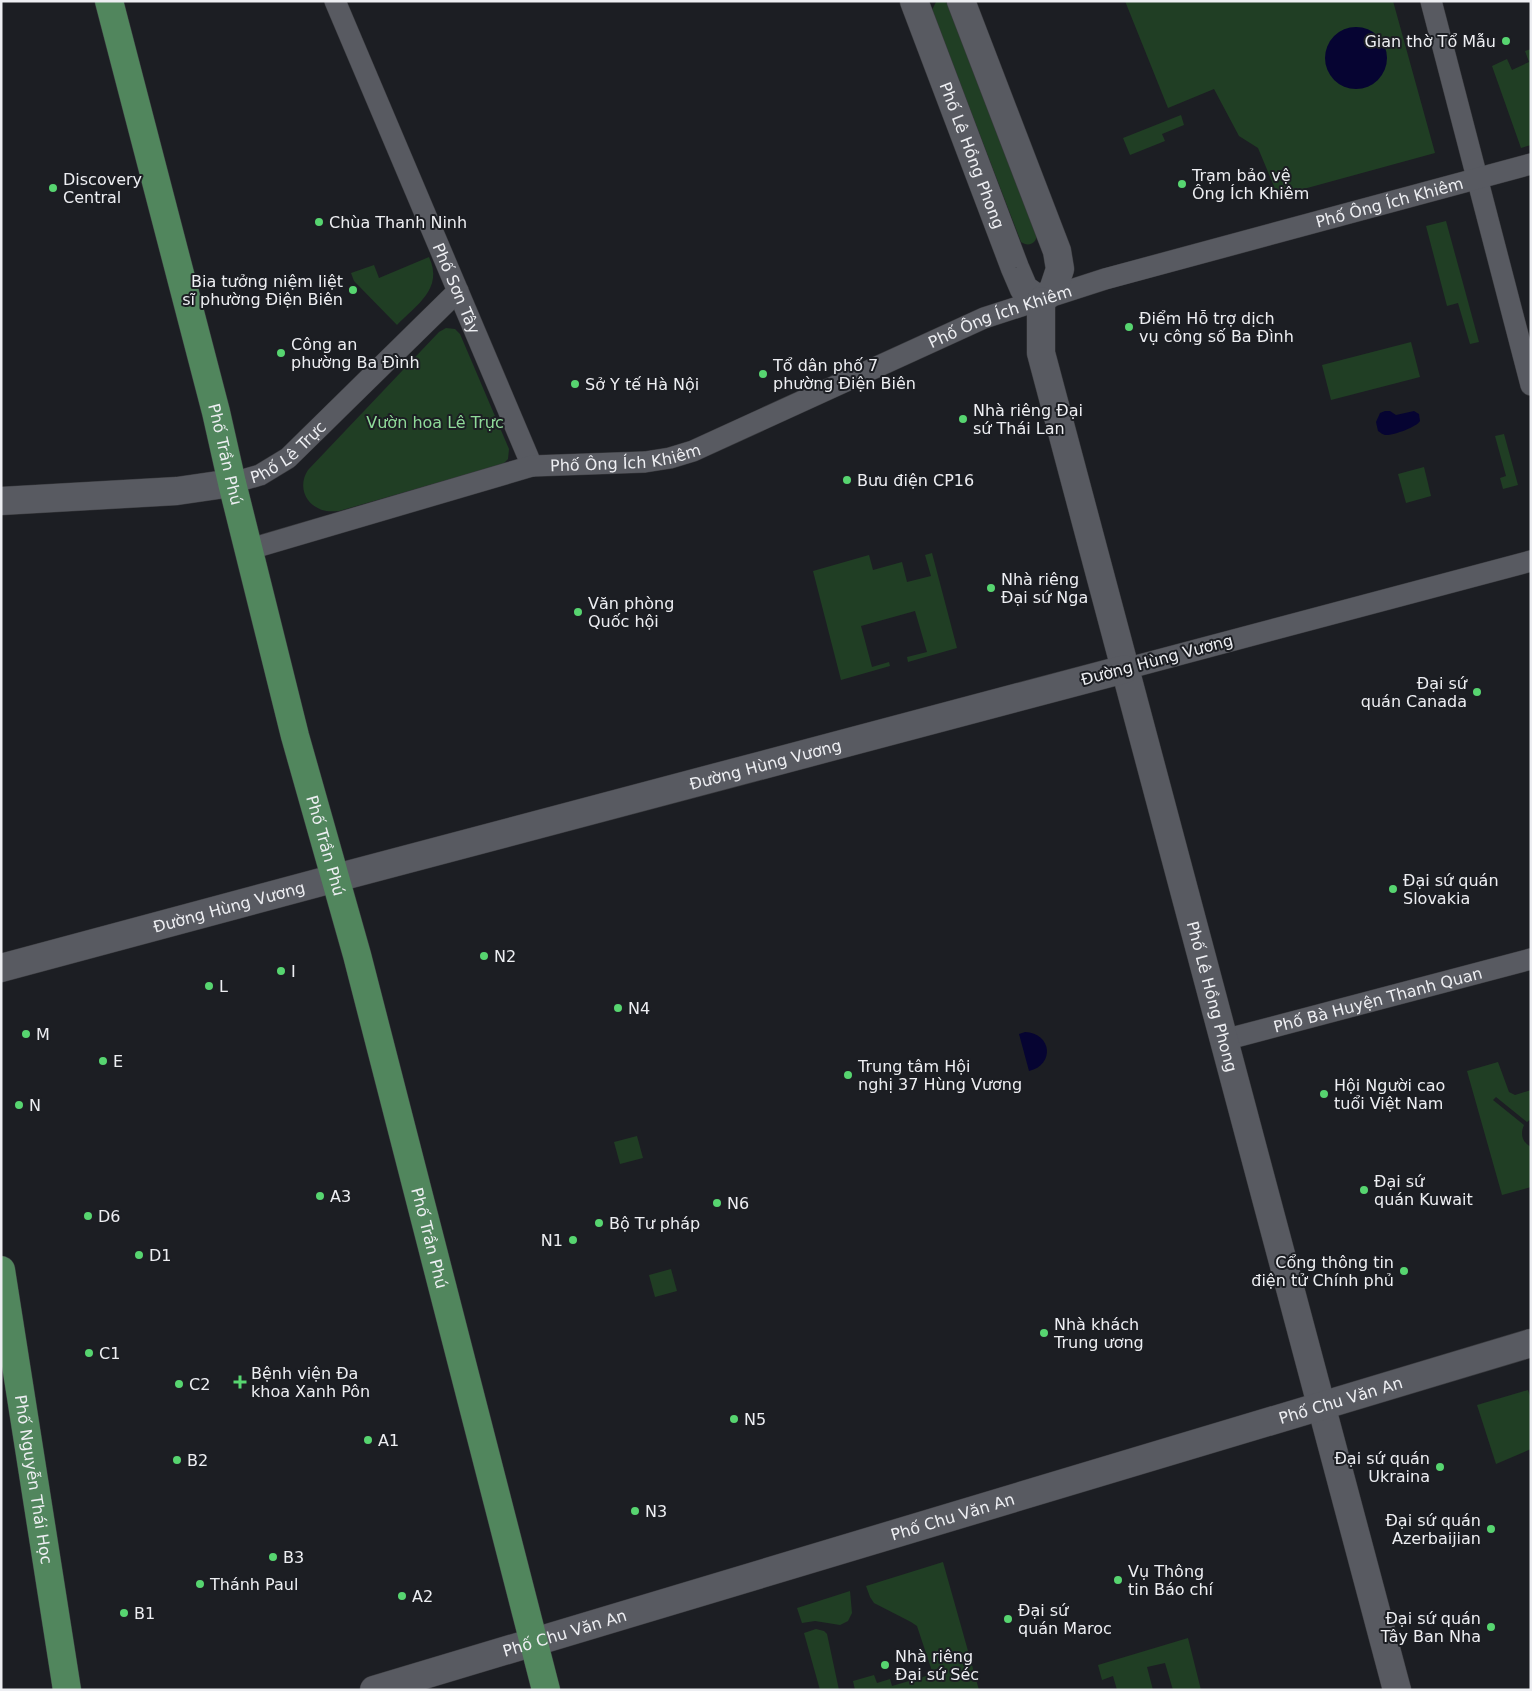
<svg xmlns="http://www.w3.org/2000/svg" width="1532" height="1691" font-family="'DejaVu Sans',sans-serif">
  <style>
    .green { fill: #203e24 }
    .water { fill: #060432 }
    .lines { fill: none; stroke-linecap: round; stroke-linejoin: round }
    .street-casing { stroke: #3a3b3f; stroke-width: 22 }
    .secondary-casing { stroke: #3a3b3f; stroke-width: 29 }
    .primary-casing { stroke: #3a3b3f; stroke-width: 29 }
    .street { stroke: #585a61; stroke-width: 21 }
    .secondary { stroke: #585a61; stroke-width: 28 }
    .primary { stroke: #51865d; stroke-width: 28 }
    .poi-dot { fill: #57d570; stroke: #1c1e23; stroke-width: 2 }
    .labels { text-anchor: middle; dominant-baseline: central; stroke-width: 4; stroke-linejoin: round; paint-order: stroke }
    .poi-label { font-size: 16px; fill: #edeef2; stroke: #1c1e23; text-anchor: start }
    .street-label { font-size: 16px; fill: #edeef2; stroke: #1c1e23 }
    .park-label { font-size: 16px; fill: #8fda99; stroke: #1c1e23 }
  </style>
  <rect width="100%" height="100%" fill="#1c1e23"/>
  <g class="green">
    <path d="M944,1L947,3L1037,235C1036,244 1028,247 1021,242L932,10L936,2Z"/>
    <polygon points="1125,1 1393,1 1435,153 1278,196 1258,148 1239,136 1214,89 1168,108"/>
    <polygon points="1531,49 1531,145 1521,148 1492,66 1507,59 1512,70 1529,62 1525,51"/>
    <polygon points="1181,115 1184,125 1162,134 1165,141 1130,155 1123,138"/>
    <polygon points="1446,221 1479,342 1470,344 1458,303 1447,306 1426,226"/>
    <path d="M429,257C444,289 416,305 397,325L354,281L351,273L374,265L379,278Z"/>
    <path d="M446,328L455,329L460,334L509,449L508,459L503,464L339,511C334,511 328,512 322,510C304,504 298,485 308,470L439,332Z"/>
    <polygon points="1411,342 1420,377 1331,400 1322,365"/>
    <polygon points="1504,434 1518,485 1503,489 1500,478 1506,476 1495,436"/>
    <polygon points="1424,467 1431,496 1406,503 1398,474"/>
    <polygon points="932,553 957,648 908,662 907,657 927,652 915,611 861,626 872,667 889,662 890,666 841,680 813,571 869,555 873,570 902,562 907,582 931,576 925,555"/>
    <path d="M1498,1062L1509,1092L1515,1095L1531,1090V1119L1527,1122L1496,1097L1493,1100L1524,1125C1520,1134 1522,1142 1531,1147V1187L1502,1195L1467,1071Z"/>
    <polygon points="637,1136 643,1158 620,1164 614,1142"/>
    <polygon points="671,1269 677,1291 655,1297 649,1275"/>
    <polygon points="1528,1390 1531,1399 1531,1449 1496,1464 1477,1405"/>
    <polygon points="943,1562 979,1690 855,1690 853,1681 874,1675 877,1683 890,1679 892,1686 933,1674 917,1626 911,1622 874,1603 870,1597 866,1586"/>
    <polygon points="850,1591 852,1613 848,1621 840,1625 815,1621 802,1623 797,1608"/>
    <polygon points="816,1629 824,1631 827,1634 839,1690 820,1690 804,1633"/>
    <polygon points="1188,1638 1201,1690 1173,1690 1165,1663 1147,1667 1153,1690 1117,1690 1113,1676 1102,1680 1098,1665"/>
  </g>
  <g class="water">
    <circle cx="1356" cy="58" r="31"/>
    <path d="M1385,411H1390L1396,415L1414,411L1419,414L1420,421C1417,427 1392,436 1385,435C1382,434 1381,433 1378,431L1376,422L1380,413Z"/>
    <path d="M1025,1032C1052,1033 1055,1065 1029,1071L1019,1034Z"/>
  </g>
  <g class="lines">
    <g class="street-casing">
      <g id="street">
        <path id="s1" d="M335,1L532,466"/>
        <polyline points="1431,1 1531,385"/>
        <path id="s2" d="M232,483L260,475L288,458L458,291"/>
        <path id="s3" d="M250,549L532,466L645,462L670,458L693,451L984,318L1105,279L1531,164"/>
        <polyline points="1125,669 1531,561"/>
        <path id="s4" d="M1224,1040L1531,959"/>
      </g>
    </g>
    <g class="secondary-casing">
      <g id="secondary">
        <path id="s5" d="M914,1L1015,268L1024,289L1041,301"/>
        <polyline points="961,1 1057,251 1060,269 1053,290 1041,301"/>
        <path id="s6" d="M1041,301V353L1397,1690"/>
        <polyline points="1,501 177,491 232,483"/>
        <path id="s7" d="M1,968L336,878L1125,669"/>
        <path id="s8" d="M374,1690L1531,1343"/>
      </g>
    </g>
    <g class="primary-casing">
      <g id="primary">
        <path id="s9" d="M109,1L216,412L232,483L295,736L357,955L546,1690"/>
        <path id="s10" d="M1,1270L67,1690"/>
      </g>
    </g>
    <use href="#street" class="street"/>
    <use href="#secondary" class="secondary"/>
    <use href="#primary" class="primary"/>
  </g>
  <g class="poi-dot">
    <circle cx="1506" cy="41" r="5"/>
    <circle cx="1182" cy="184" r="5"/>
    <circle cx="53" cy="188" r="5"/>
    <circle cx="319" cy="222" r="5"/>
    <circle cx="353" cy="290" r="5"/>
    <circle cx="1129" cy="327" r="5"/>
    <circle cx="281" cy="353" r="5"/>
    <circle cx="763" cy="374" r="5"/>
    <circle cx="575" cy="384" r="5"/>
    <circle cx="963" cy="419" r="5"/>
    <circle cx="847" cy="480" r="5"/>
    <circle cx="991" cy="588" r="5"/>
    <circle cx="578" cy="612" r="5"/>
    <circle cx="1477" cy="692" r="5"/>
    <circle cx="1393" cy="889" r="5"/>
    <circle cx="484" cy="956" r="5"/>
    <circle cx="281" cy="971" r="5"/>
    <circle cx="209" cy="986" r="5"/>
    <circle cx="618" cy="1008" r="5"/>
    <circle cx="26" cy="1034" r="5"/>
    <circle cx="103" cy="1061" r="5"/>
    <circle cx="848" cy="1075" r="5"/>
    <circle cx="1324" cy="1094" r="5"/>
    <circle cx="19" cy="1105" r="5"/>
    <circle cx="1364" cy="1190" r="5"/>
    <circle cx="320" cy="1196" r="5"/>
    <circle cx="717" cy="1203" r="5"/>
    <circle cx="88" cy="1216" r="5"/>
    <circle cx="599" cy="1223" r="5"/>
    <circle cx="573" cy="1240" r="5"/>
    <circle cx="139" cy="1255" r="5"/>
    <circle cx="1404" cy="1271" r="5"/>
    <circle cx="1044" cy="1333" r="5"/>
    <circle cx="89" cy="1353" r="5"/>
    <path d="M237.5 1374.5h5v5h5v5h-5v5h-5v-5h-5v-5h5z"/>
    <circle cx="179" cy="1384" r="5"/>
    <circle cx="734" cy="1419" r="5"/>
    <circle cx="368" cy="1440" r="5"/>
    <circle cx="177" cy="1460" r="5"/>
    <circle cx="1440" cy="1467" r="5"/>
    <circle cx="635" cy="1511" r="5"/>
    <circle cx="1491" cy="1529" r="5"/>
    <circle cx="273" cy="1557" r="5"/>
    <circle cx="1118" cy="1580" r="5"/>
    <circle cx="200" cy="1584" r="5"/>
    <circle cx="402" cy="1596" r="5"/>
    <circle cx="124" cy="1613" r="5"/>
    <circle cx="1008" cy="1619" r="5"/>
    <circle cx="1491" cy="1627" r="5"/>
    <circle cx="885" cy="1665" r="5"/>
  </g>
  <g class="labels">
    <g class="poi-label">
      <text x="1496" y="41" text-anchor="end">Gian thờ Tổ Mẫu</text>
      <text x="1192" y="175">Trạm bảo vệ<tspan x="1192" dy="18">Ông Ích Khiêm</tspan></text>
      <text x="63" y="179">Discovery<tspan x="63" dy="18">Central</tspan></text>
      <text x="329" y="222">Chùa Thanh Ninh</text>
      <text x="343" y="281" text-anchor="end">Bia tưởng niệm liệt<tspan x="343" dy="18">sĩ phường Điện Biên</tspan></text>
      <text x="1139" y="318">Điểm Hỗ trợ dịch<tspan x="1139" dy="18">vụ công số Ba Đình</tspan></text>
      <text x="291" y="344">Công an<tspan x="291" dy="18">phường Ba Đình</tspan></text>
      <text x="773" y="365">Tổ dân phố 7<tspan x="773" dy="18">phường Điện Biên</tspan></text>
      <text x="585" y="384">Sở Y tế Hà Nội</text>
      <text x="973" y="410">Nhà riêng Đại<tspan x="973" dy="18">sứ Thái Lan</tspan></text>
      <text x="857" y="480">Bưu điện CP16</text>
      <text x="1001" y="579">Nhà riêng<tspan x="1001" dy="18">Đại sứ Nga</tspan></text>
      <text x="588" y="603">Văn phòng<tspan x="588" dy="18">Quốc hội</tspan></text>
      <text x="1467" y="683" text-anchor="end">Đại sứ<tspan x="1467" dy="18">quán Canada</tspan></text>
      <text x="1403" y="880">Đại sứ quán<tspan x="1403" dy="18">Slovakia</tspan></text>
      <text x="494" y="956">N2</text>
      <text x="291" y="971">I</text>
      <text x="219" y="986">L</text>
      <text x="628" y="1008">N4</text>
      <text x="36" y="1034">M</text>
      <text x="113" y="1061">E</text>
      <text x="858" y="1066">Trung tâm Hội<tspan x="858" dy="18">nghị 37 Hùng Vương</tspan></text>
      <text x="1334" y="1085">Hội Người cao<tspan x="1334" dy="18">tuổi Việt Nam</tspan></text>
      <text x="29" y="1105">N</text>
      <text x="1374" y="1181">Đại sứ<tspan x="1374" dy="18">quán Kuwait</tspan></text>
      <text x="330" y="1196">A3</text>
      <text x="727" y="1203">N6</text>
      <text x="98" y="1216">D6</text>
      <text x="609" y="1223">Bộ Tư pháp</text>
      <text x="563" y="1240" text-anchor="end">N1</text>
      <text x="149" y="1255">D1</text>
      <text x="1394" y="1262" text-anchor="end">Cổng thông tin<tspan x="1394" dy="18">điện tử Chính phủ</tspan></text>
      <text x="1054" y="1324">Nhà khách<tspan x="1054" dy="18">Trung ương</tspan></text>
      <text x="99" y="1353">C1</text>
      <text x="251" y="1373">Bệnh viện Đa<tspan x="251" dy="18">khoa Xanh Pôn</tspan></text>
      <text x="189" y="1384">C2</text>
      <text x="744" y="1419">N5</text>
      <text x="378" y="1440">A1</text>
      <text x="1430" y="1458" text-anchor="end">Đại sứ quán<tspan x="1430" dy="18">Ukraina</tspan></text>
      <text x="187" y="1460">B2</text>
      <text x="645" y="1511">N3</text>
      <text x="1481" y="1520" text-anchor="end">Đại sứ quán<tspan x="1481" dy="18">Azerbaijian</tspan></text>
      <text x="283" y="1557">B3</text>
      <text x="1128" y="1571">Vụ Thông<tspan x="1128" dy="18">tin Báo chí</tspan></text>
      <text x="210" y="1584">Thánh Paul</text>
      <text x="412" y="1596">A2</text>
      <text x="1018" y="1610">Đại sứ<tspan x="1018" dy="18">quán Maroc</tspan></text>
      <text x="134" y="1613">B1</text>
      <text x="1481" y="1618" text-anchor="end">Đại sứ quán<tspan x="1481" dy="18">Tây Ban Nha</tspan></text>
      <text x="895" y="1656">Nhà riêng<tspan x="895" dy="18">Đại sứ Séc</tspan></text>
    </g>
    <g class="street-label">
      <text stroke="none"><textPath href="#s5" startOffset="165">Phố Lê Hồng Phong</textPath></text>
      <text stroke="none"><textPath href="#s3" startOffset="1198">Phố Ông Ích Khiêm</textPath></text>
      <text stroke="none"><textPath href="#s1" startOffset="312">Phố Sơn Tây</textPath></text>
      <text stroke="none"><textPath href="#s3" startOffset="792">Phố Ông Ích Khiêm</textPath></text>
      <text stroke="none"><textPath href="#s2" startOffset="65">Phố Lê Trực</textPath></text>
      <text stroke="none"><textPath href="#s9" startOffset="468">Phố Trần Phú</textPath></text>
      <text stroke="none"><textPath href="#s3" startOffset="388">Phố Ông Ích Khiêm</textPath></text>
      <text transform="translate(1157 660) rotate(-15)">Đường Hùng Vương</text>
      <text stroke="none"><textPath href="#s7" startOffset="791">Đường Hùng Vương</textPath></text>
      <text stroke="none"><textPath href="#s9" startOffset="872">Phố Trần Phú</textPath></text>
      <text stroke="none"><textPath href="#s7" startOffset="236">Đường Hùng Vương</textPath></text>
      <text stroke="none"><textPath href="#s6" startOffset="718">Phố Lê Hồng Phong</textPath></text>
      <text stroke="none"><textPath href="#s4" startOffset="159">Phố Bà Huyện Thanh Quan</textPath></text>
      <text stroke="none"><textPath href="#s9" startOffset="1278">Phố Trần Phú</textPath></text>
      <text stroke="none"><textPath href="#s8" startOffset="1009">Phố Chu Văn An</textPath></text>
      <text stroke="none"><textPath href="#s10" startOffset="212">Phố Nguyễn Thái Học</textPath></text>
      <text stroke="none"><textPath href="#s8" startOffset="604">Phố Chu Văn An</textPath></text>
      <text stroke="none"><textPath href="#s8" startOffset="199">Phố Chu Văn An</textPath></text>
    </g>
    <g class="park-label">
      <text x="435" y="422">Vườn hoa Lê Trực</text>
    </g>
  </g>
  <rect width="1532" height="1691" fill="none" stroke="#edeef2" stroke-width="5"/>
</svg>
